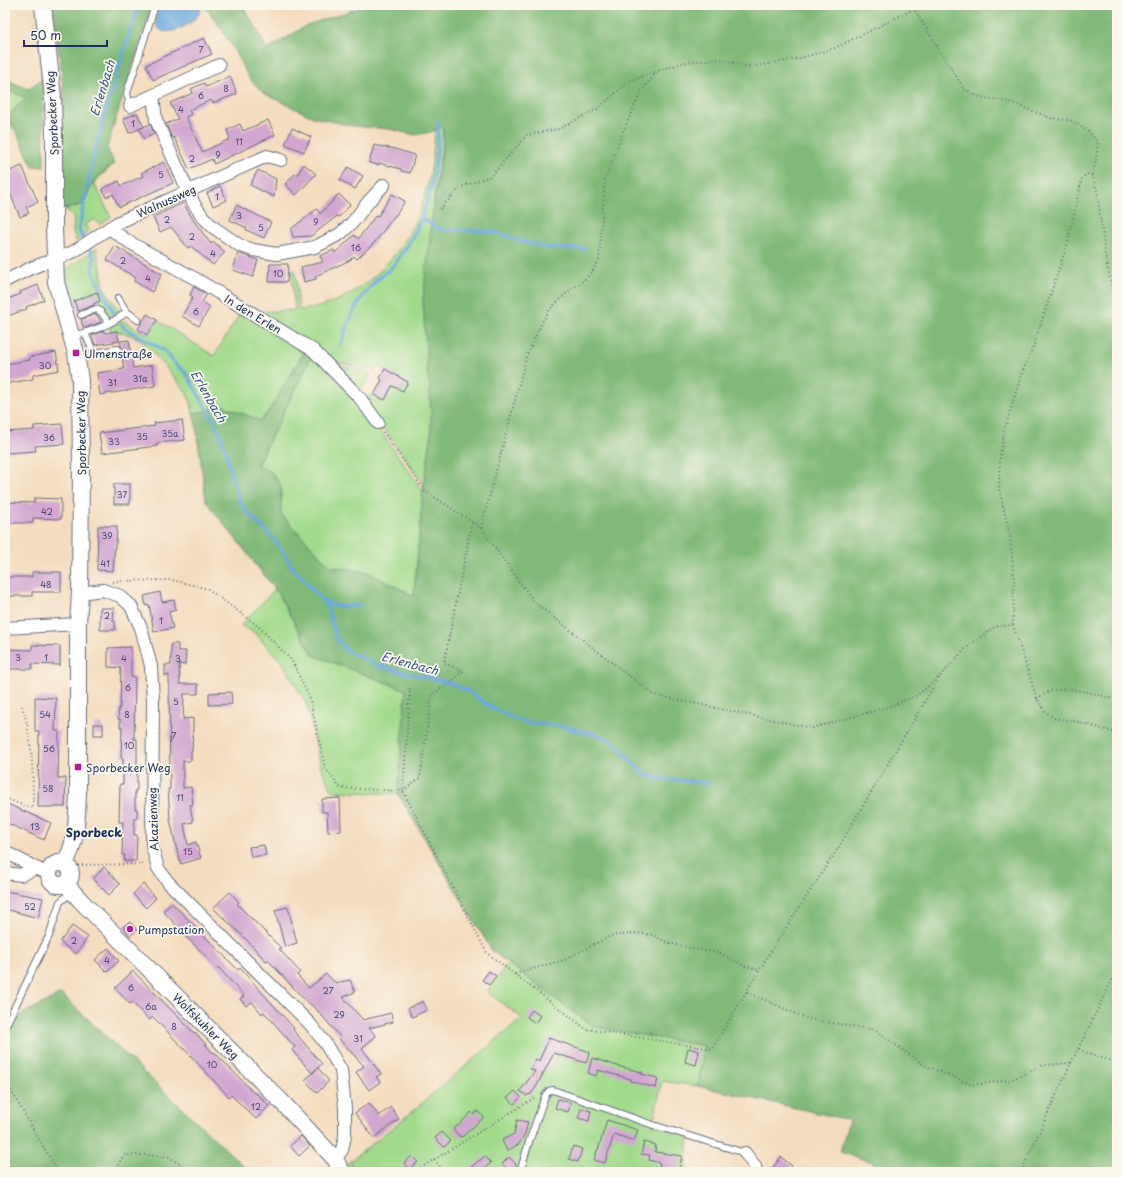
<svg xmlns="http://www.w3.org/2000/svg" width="1122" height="1177" font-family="'Playpen Sans',sans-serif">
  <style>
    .green { fill: #a2da8c; stroke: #5e8475 }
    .forest { fill: #81ba78; stroke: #4e746b }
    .water { fill: #6ca9de; stroke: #446c9e }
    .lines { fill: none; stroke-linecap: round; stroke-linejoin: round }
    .stream { stroke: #6ca9de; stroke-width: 3.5 }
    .building { fill: #d1a6d0 }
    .lane-casing { stroke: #676c80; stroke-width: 8 }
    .street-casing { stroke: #676c80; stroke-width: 14 }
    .secondary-casing { stroke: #676c80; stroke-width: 18 }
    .path { stroke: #676c80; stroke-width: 2; stroke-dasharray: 1 3; stroke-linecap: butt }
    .lane { stroke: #fff; stroke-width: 6 }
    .street { stroke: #fff; stroke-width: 12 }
    .secondary { stroke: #fff; stroke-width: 16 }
    .poi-dot { fill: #b5179e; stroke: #fbf7ec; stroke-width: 1.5 }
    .labels { text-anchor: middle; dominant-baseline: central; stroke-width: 3.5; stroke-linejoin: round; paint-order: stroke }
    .number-label { font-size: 9px; fill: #484d7a }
    .street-label { font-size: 11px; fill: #1b2f5e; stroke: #fbf7ec }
    .poi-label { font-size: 11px; fill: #1b2f5e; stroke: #fbf7ec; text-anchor: start }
    .water-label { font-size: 12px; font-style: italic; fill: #375a8b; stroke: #fbf7ec }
    .neighbourhood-label { font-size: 12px; font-weight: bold; fill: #1b2f5e; stroke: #fbf7ec }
  </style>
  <rect width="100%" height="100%" fill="#fbf7ec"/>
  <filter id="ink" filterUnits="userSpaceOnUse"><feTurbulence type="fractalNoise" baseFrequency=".025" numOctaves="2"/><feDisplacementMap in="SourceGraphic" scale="8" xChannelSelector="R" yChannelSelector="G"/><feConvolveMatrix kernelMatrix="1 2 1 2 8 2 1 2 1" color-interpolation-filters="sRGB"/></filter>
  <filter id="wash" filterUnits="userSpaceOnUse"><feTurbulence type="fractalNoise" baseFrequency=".012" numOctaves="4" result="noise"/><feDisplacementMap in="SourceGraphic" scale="16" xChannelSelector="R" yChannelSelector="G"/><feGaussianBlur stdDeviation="0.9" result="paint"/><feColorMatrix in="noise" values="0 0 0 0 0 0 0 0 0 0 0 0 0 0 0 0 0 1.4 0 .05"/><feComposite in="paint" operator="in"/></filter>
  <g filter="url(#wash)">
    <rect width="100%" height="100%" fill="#f4dcbe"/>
    <g class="green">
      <polygon points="5,88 25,98 7,117 14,127 5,135"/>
      <path d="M443,126C444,153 435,180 433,207C429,261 429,315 427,369L430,385L431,438L424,485L373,413L368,403L369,395H374L385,400L392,386L403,391L408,383L379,366L374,371L371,369L328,361L259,312L295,310L291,271L295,270L299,310C350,307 396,265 416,219C429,191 433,161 435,130Z"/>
      <path d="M114,164L94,183L111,217L100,225L94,219L85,225L89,231L76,241L73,231L74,218L66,209L84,204C92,182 95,177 114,164Z"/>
      <polygon points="97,248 104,287 119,311 117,314 112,317 106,315 96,292 72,302 66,280 65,270"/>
      <polygon points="241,312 306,349 274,403 261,421 219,404 208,411 193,413 191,403 185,390 152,351 138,338 117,331 111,332 109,326 124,321 147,335 157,320 214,356"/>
      <polygon points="313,354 369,415 423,491 414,596 367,572 330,566 281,514 281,486 257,465"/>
      <path d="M331,364L370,373C369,381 366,387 358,390Z"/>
      <polygon points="275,589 313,655 406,690 398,794 332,791 321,767 306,703 285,666 256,634 241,625"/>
      <polygon points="508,963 592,1026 705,1046 698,1086 662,1081 653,1124 689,1135 686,1172 353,1172 347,1164 408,1115 522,1018 487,992"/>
    </g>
    <g class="forest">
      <path d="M53,5H152L107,147L114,164C95,177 92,182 84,204L62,210L63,86Z"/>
      <polygon points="203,5 242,5 257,29 267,50 307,25 368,5 1117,5 1117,1172 872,1172 875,1163 840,1152 849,1120 698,1086 704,1046 592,1026 492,951 398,794 406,690 313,655 275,589 206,501 196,425 193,413 208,411 219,404 261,421 274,403 306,349 313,354 257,465 272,472 281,486 281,515 330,566 367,572 414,596 423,491 431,438 430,385 427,369 423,299 435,193 444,140 443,126 431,132 415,135 389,129 353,126 313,117 263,93 249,78 232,46 211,14"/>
      <polygon points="43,78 44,166 33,167 14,127 7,118 25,98 5,88 5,79 28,89"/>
      <polygon points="61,994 250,1172 5,1172 5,1023"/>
    </g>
    <path class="water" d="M160,5H200C200,7 201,9 200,11C197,24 156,45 156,20C156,15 158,10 160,5Z"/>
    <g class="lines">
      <g class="stream">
        <polyline points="422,219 442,230 485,231 497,233 520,241 549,248 585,249"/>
        <polyline points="114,313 92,271 94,257 80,233 79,228 95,148 138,5"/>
        <polyline points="122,325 126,329 134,333 165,351 175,364 186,373 216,425 222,439 239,501 246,511 270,535 279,546 292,567 323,601 329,612 331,622 337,639 344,649 378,666 450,683 468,691 490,707 518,720 530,723 546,724 565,727 600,736 611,741 620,748 632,763 646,775 663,779 708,783"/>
        <path d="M341,346C348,318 357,300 377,280C382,275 389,271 393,266C397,261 400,255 404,251C430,212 437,168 439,122"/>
        <path d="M324,601C336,608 347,607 360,605"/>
      </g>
    </g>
    <g id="blocks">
      <g class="building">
        <polygon points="204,38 212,54 153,80 146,65"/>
        <polygon points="230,76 237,94 213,103 211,100 189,110 191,114 186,117 202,152 230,139 227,130 240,124 243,131 268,120 275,135 214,164 212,159 189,169 174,137 172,138 166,124 178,119 170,103 193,93 191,89 204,83 206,87"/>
        <polygon points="137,113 144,127 129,133 123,119"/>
        <polygon points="150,124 154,134 144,139 139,129"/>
        <polygon points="292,128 311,137 304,152 285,144"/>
        <polygon points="374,145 388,148 388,147 415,155 410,173 401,171 401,169 379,163 379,165 369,163"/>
        <polygon points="164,162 173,183 119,207 113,194 106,197 102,189 119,181 121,186 143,176 141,173"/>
        <polygon points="304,164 316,174 296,195 285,184 295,174 297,175"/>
        <polygon points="22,166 38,202 26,207 29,213 20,217 5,181 5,173"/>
        <polygon points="348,167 363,176 355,189 340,180"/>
        <polygon points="258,170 276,179 274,197 250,185"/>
        <polygon points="220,186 227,200 213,206 207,193"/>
        <polygon points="339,194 350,205 339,217 337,216 311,236 293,237 291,229 317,209 320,214"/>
        <polygon points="392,194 405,201 396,215 395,215 375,242 357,259 354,256 350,260 316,276 316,279 304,282 301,267 323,262 320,256 334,250 335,253 354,235 358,239 376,215 378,216"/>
        <polygon points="183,203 196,224 211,244 213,241 225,252 213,265 191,246 188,248 171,227 160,232 153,217"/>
        <polygon points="236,205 271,222 264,238 246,230 247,228 230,220"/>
        <polygon points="115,246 162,274 152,292 134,281 136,278 107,260"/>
        <polygon points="238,253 258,260 253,277 233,270"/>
        <polygon points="270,264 288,264 287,282 269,282"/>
        <polygon points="38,285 44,300 26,307 27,309 5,317 5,300 21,294 20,292"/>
        <polygon points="194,287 207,294 202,302 210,307 199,326 182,316 193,297 190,295"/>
        <polygon points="97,292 100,301 93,304 94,305 78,311 74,301"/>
        <polygon points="96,314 101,322 84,328 81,321 82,321 82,319"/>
        <polygon points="147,314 157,320 147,335 138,329"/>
        <polygon points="104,331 105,333 117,331 119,341 95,345 92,335"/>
        <polygon points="129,340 133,368 152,365 155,386 100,395 97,373 124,369 121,352 122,349 120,341"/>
        <polygon points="56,352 59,370 33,375 33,379 5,384 5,364 30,360 29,357"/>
        <polygon points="385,369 408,382 403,391 392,386 385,400 374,395 382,380 380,378"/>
        <polygon points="182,420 185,440 157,443 157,446 102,453 99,433 155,426 154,423"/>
        <polygon points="62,424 64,444 35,446 36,451 5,453 5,432 34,430 34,426"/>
        <rect x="114" y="484" width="16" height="20"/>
        <polygon points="34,498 61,499 61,519 33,518 33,523 5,523 5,502 34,503"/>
        <polygon points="98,526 117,526 116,544 115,544 113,571 97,570"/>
        <polygon points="32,572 61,572 61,592 32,592 32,596 5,596 5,577 32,577"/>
        <polygon points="160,592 162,602 174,600 176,610 169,612 173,628 154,632 149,605 146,606 144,596"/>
        <polygon points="100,608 114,608 113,621 115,621 115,630 100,630"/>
        <polygon points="171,644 178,644 178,651 186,651 185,665 179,664 180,684 198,684 198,694 184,694 183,719 193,718 193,728 192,751 191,751 191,761 183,761 183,788 191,787 193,805 190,805 193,822 184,824 188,845 196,842 201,858 181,864 176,847 170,819 168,789 170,789 169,675 165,676 165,665 171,665"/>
        <polygon points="32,645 60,646 60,665 32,664 32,669 5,669 5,649 32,650"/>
        <polygon points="131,647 131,677 135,677 134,739 137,739 137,790 135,790 135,809 137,809 137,818 134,818 134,835 137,835 136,861 124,861 125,855 122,855 123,822 119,822 120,784 123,784 123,759 121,758 122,727 120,727 120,719 118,719 119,708 120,708 121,668 108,667 108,648"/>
        <polygon points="231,692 232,704 209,705 209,693"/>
        <polygon points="35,697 56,698 55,731 59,731 58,778 66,778 65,807 38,807 39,731 35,731"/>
        <rect x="94" y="724" width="9" height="11"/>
        <polygon points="340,798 341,831 328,832 327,812 322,812 322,799"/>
        <polygon points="5,803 51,823 44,840 5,822"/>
        <polygon points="264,845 266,855 251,857 249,847"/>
        <polygon points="104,867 120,884 109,895 93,879"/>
        <polygon points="143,884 156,898 146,908 133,894"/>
        <polygon points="5,891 43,898 38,918 5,909"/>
        <polygon points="230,892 239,902 237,904 281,948 279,949 300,972 297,975 309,988 326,974 336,983 350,980 355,992 343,997 363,1020 391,1013 393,1022 369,1028 376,1036 362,1048 381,1074 376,1077 380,1082 369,1090 356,1072 364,1066 339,1039 341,1038 318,1011 301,996 268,960 266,961 245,938 213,908"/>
        <polygon points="172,903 238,970 240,968 294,1028 293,1030 322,1064 312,1073 292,1050 295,1047 264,1012 262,1014 252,1002 246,1006 240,999 244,996 219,968 219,969 177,928 178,927 163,911"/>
        <polygon points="288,907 297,943 285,947 275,910"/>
        <polygon points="130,922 137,930 130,936 123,927"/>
        <polygon points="72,926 88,937 76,954 60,942"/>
        <polygon points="108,948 119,961 107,972 95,960"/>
        <polygon points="133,971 194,1033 195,1032 213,1053 214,1052 255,1094 256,1093 269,1106 256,1119 231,1095 229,1097 191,1056 153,1017 149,1020 132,1002 130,1004 115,988"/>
        <polygon points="489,971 496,976 489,985 482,980"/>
        <polygon points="423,1001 427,1010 412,1017 408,1008"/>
        <polygon points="532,1010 540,1016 535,1023 527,1017"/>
        <polygon points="549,1038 590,1052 586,1063 554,1053 535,1089 530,1095 529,1094 527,1096 520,1091 535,1071 530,1069 536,1059 539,1061"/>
        <polygon points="688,1048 699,1051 696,1065 685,1062"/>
        <polygon points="592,1058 621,1067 642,1072 641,1074 658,1078 656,1088 630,1081 631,1079 598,1070 596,1076 588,1073"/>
        <polygon points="318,1068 329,1081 317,1093 305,1080"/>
        <polygon points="515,1091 521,1097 514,1104 507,1098"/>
        <polygon points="558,1099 571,1103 568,1112 555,1108"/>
        <polygon points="369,1103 379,1116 391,1107 399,1119 374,1138 355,1113"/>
        <polygon points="581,1108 591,1111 589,1121 578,1118"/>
        <polygon points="477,1111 484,1117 462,1137 461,1136 460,1137 453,1129 460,1124 471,1112 474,1115"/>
        <polygon points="517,1120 528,1122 525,1134 519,1144 507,1151 502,1140 514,1134"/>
        <polygon points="607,1120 638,1130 634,1141 614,1134 605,1163 594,1160 597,1150 598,1150"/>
        <polygon points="442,1132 451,1141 444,1147 435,1138"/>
        <polygon points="301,1136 310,1146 299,1156 290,1146"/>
        <polygon points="644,1142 656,1145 655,1152 682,1156 679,1170 659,1167 660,1163 649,1160 650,1155 641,1154"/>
        <polygon points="573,1146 582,1149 578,1162 569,1159"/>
        <polygon points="412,1156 418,1162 409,1169 404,1163"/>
        <polygon points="485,1156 491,1163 480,1172 465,1172"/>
        <polygon points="509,1157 516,1164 515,1164 516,1166 510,1172 502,1164"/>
        <polygon points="781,1157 792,1166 787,1172 769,1172"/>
      </g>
    </g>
  </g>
  <g filter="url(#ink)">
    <use href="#blocks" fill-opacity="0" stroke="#676c80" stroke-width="1"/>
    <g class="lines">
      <g class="lane-casing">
        <g id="lane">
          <polyline points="130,106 127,93 155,5"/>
          <polyline points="118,298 127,312 138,320"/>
          <polyline points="81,315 96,309 100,311 109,323"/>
          <polyline points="85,333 91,347 95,353 118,349"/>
          <path d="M73,335C93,332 111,324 127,312"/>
          <polyline points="5,1027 49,936 60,902 72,892"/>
          <polyline points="520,1172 529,1142 545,1096 549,1091 553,1090 653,1125 745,1153"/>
        </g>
      </g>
      <g class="street-casing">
        <g id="street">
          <polyline points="153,96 156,120 194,204 203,217 213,227 239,245 253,250 277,254 315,247 340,234 352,223 369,201 384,185"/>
          <polyline points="130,106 219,65"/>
          <polyline points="109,228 129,242 194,278 313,350 360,398 378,423"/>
          <polyline points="5,281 31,268 73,252 117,223 267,156 281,160"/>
          <polyline points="80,593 103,590 120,596 131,606 141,628 151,666 153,701 152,846 158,868 168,882 310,1024 325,1043 341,1070 345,1108 345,1136 342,1150 335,1159"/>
          <polyline points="5,628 78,624"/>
          <polyline points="5,852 40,870 48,873"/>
          <polyline points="5,873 21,875 36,868"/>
          <polyline points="745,1153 755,1166 756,1172"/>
        </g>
      </g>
      <g class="secondary-casing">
        <g id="secondary">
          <path d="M43,5L53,98L54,135V227L56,282L76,353L80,380L81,471L80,593L78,624V793C77,817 77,842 65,863"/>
          <circle cx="60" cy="874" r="11"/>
          <polyline points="66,884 81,901 280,1100 335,1159 342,1172"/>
        </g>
      </g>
      <g class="path">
        <polyline points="1092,175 1086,174 1082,179 1067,245 1034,344 1022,373 1004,431 1000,457 999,489 1010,536 1014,579 1013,625 1037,699 1046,712 1054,718 1075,721 1117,733"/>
        <polyline points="440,209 461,187 491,176 527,135 559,129 597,109 630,81 655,72"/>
        <polyline points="383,432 425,491 481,528 534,602 654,695 812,728 888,707 918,695 940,676 966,648 996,626 1013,625"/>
        <polyline points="481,528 527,355 542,322 551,308 571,289 583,281 592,272 599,260 605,180 624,129 641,92 657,71 686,62 720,59 750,67 797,59 835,48 914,9 964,89 980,97 1010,102 1053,119 1070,120 1088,131 1098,143 1096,161 1092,175 1097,191 1105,254 1117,311"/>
        <polyline points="113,582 115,581 173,580 208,589 259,627 292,661 310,699 325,768 340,788 403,791 420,778 432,694 450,683 463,671 444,663 472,522"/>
        <polyline points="410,688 403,791 487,953 586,1029 712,1049 769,954 835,853 940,676"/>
        <path d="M1037,699C1041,696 1046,693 1051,691C1068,685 1099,695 1117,700"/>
        <path d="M5,798L25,806L33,808C33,773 33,740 22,706"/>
        <polyline points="78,865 145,864"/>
        <polyline points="515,974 564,960 610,936 637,933 653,935 666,942 694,949 720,953 745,966 759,970"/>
        <polyline points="747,992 808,1019 875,1030 924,1065 972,1085 1010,1080 1044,1065 1071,1063"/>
        <polyline points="1079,1049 1093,1056 1117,1062"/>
        <polyline points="5,1080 58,1172"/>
        <polyline points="434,1160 445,1172"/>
        <polyline points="354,1165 360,1172"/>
        <polyline points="27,1172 57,1169"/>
        <polyline points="114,1172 124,1155 146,1155 169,1157 192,1172"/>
        <polyline points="414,1172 536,1097"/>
        <polyline points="1021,1172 1071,1063 1117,970"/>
      </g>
      <use href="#lane" class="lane"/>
      <use href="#street" class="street"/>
      <use href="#secondary" class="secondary"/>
    </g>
  </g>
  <g class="poi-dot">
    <rect x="72" y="349" width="8" height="8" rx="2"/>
    <rect x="74" y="763" width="8" height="8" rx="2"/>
    <circle cx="130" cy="929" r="4"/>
  </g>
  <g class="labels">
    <g class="number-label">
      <text x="201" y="49">7</text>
      <text x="226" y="88">8</text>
      <text x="201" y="95">6</text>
      <text x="181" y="109">4</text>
      <text x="133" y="123">1</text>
      <text x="239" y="141">11</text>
      <text x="218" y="154">9</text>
      <text x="192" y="158">2</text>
      <text x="161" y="174">5</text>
      <text x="217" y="196">1</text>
      <text x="239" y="215">3</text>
      <text x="167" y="219">2</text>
      <text x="316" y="221">9</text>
      <text x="261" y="227">5</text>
      <text x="192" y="236">2</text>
      <text x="356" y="247">16</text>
      <text x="213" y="253">4</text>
      <text x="123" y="260">2</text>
      <text x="278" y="273">10</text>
      <text x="148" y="278">4</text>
      <text x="196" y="311">6</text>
      <text x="45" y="365">30</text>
      <text x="140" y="378">31a</text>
      <text x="112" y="382">31</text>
      <text x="170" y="433">35a</text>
      <text x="142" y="436">35</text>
      <text x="49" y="437">36</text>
      <text x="114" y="441">33</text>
      <text x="122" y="494">37</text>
      <text x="47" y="511">42</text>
      <text x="107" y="535">39</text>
      <text x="105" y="563">41</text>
      <text x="46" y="584">48</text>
      <text x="107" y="615">2</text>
      <text x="161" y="620">1</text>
      <text x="18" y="657">3</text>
      <text x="46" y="657">1</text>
      <text x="124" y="658">4</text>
      <text x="178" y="658">3</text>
      <text x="128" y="687">6</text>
      <text x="176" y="701">5</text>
      <text x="45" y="714">54</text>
      <text x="127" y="714">8</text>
      <text x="174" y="735">7</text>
      <text x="129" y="745">10</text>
      <text x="49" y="748">56</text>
      <text x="48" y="788">58</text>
      <text x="180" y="797">11</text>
      <text x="35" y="826">13</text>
      <text x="188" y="851">15</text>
      <text x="30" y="906">52</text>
      <text x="74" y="940">2</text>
      <text x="107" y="960">4</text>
      <text x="131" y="987">6</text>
      <text x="328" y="990">27</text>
      <text x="151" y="1006">6a</text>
      <text x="339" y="1014">29</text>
      <text x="174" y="1026">8</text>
      <text x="358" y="1038">31</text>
      <text x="212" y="1064">10</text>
      <text x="256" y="1106">12</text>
    </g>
    <g class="street-label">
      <text transform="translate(52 113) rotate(-93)">Sporbecker Weg</text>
      <text transform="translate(166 201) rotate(-24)">Walnussweg</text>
      <text transform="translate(253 314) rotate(31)">In den Erlen</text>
      <text transform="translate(81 433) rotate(-91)">Sporbecker Weg</text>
      <text transform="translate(153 819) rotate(-92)">Akazienweg</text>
      <text transform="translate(206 1026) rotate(45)">Wolfskuhler Weg</text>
    </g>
    <g class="poi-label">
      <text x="84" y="353">Ulmenstraße</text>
      <text x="86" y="767">Sporbecker Weg</text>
      <text x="138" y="929">Pumpstation</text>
    </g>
    <g class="water-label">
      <text transform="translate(102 88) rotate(-73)">Erlenbach</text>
      <text transform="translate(209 396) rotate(60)">Erlenbach</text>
      <text transform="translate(410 663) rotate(15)">Erlenbach</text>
    </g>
    <g class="neighbourhood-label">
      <text x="94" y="832">Sporbeck</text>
    </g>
  </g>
  <rect width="1122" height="1177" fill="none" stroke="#fbf7ec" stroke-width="20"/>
  <path d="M24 40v6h83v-6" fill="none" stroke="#1b2f5e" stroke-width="2"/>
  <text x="30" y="40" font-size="12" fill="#1b2f5e" stroke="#fbf7ec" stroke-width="3" paint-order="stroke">50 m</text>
</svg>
